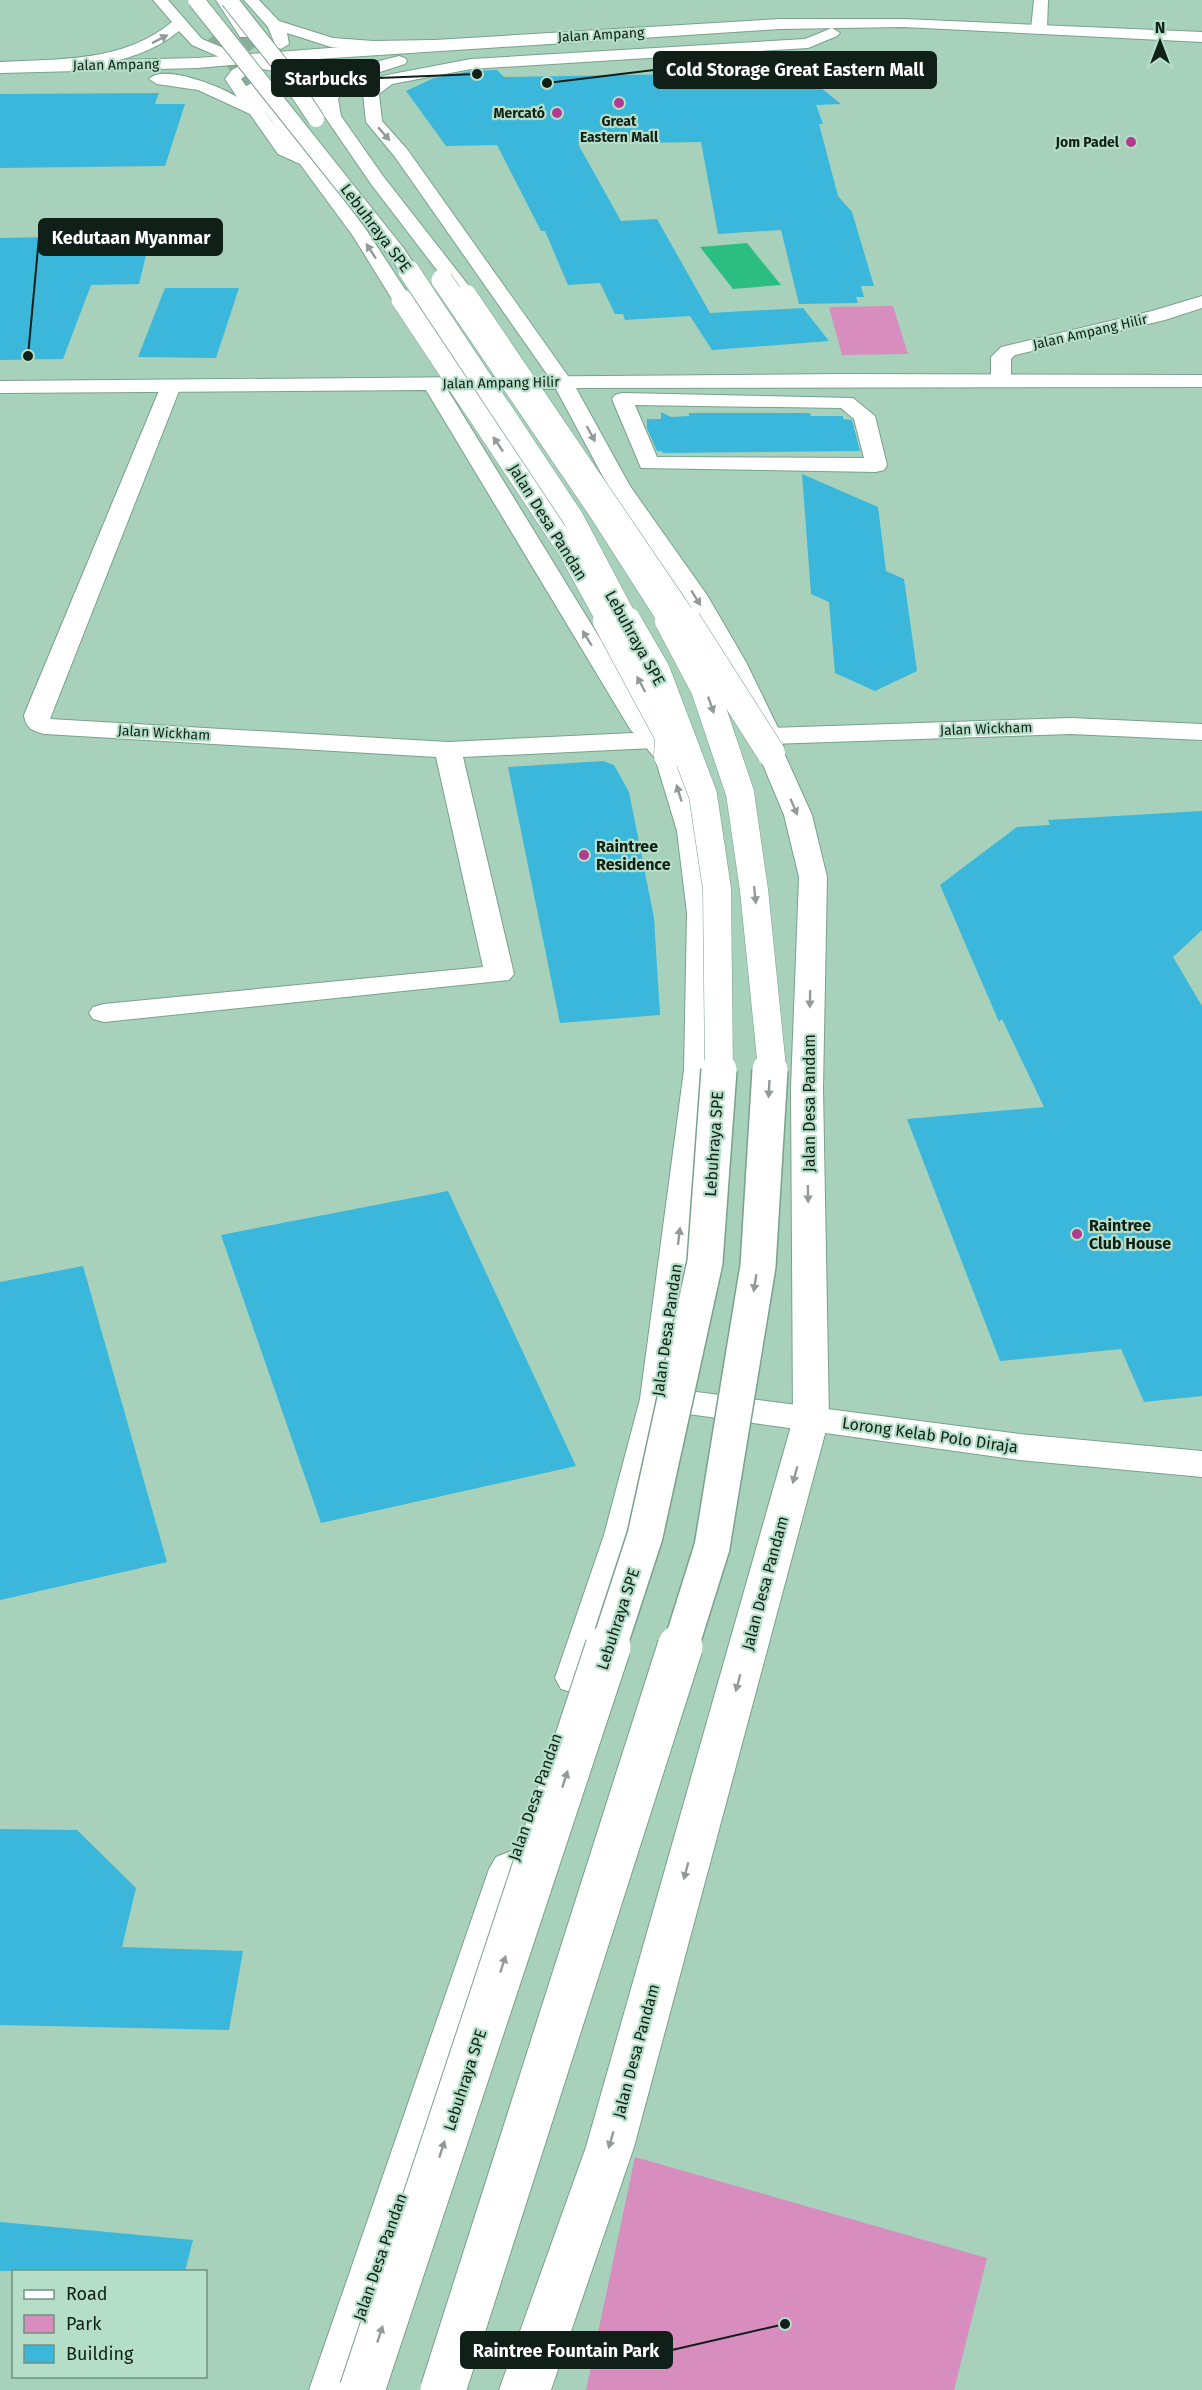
<svg xmlns="http://www.w3.org/2000/svg" width="1202" height="2390" font-family="'Fira Sans',sans-serif">
  <style>
    .green { fill: #d78dbd }
    .water { fill: #2cbd83 }
    .building { fill: #3bb7db }
    .lines { fill: none; stroke-linecap: round; stroke-linejoin: round }
    .secondary-tunnel { stroke: #89ae9a; stroke-width: 16; stroke-dasharray: 16 8; stroke-linecap: butt }
    .primary-tunnel { stroke: #89ae9a; stroke-width: 16; stroke-dasharray: 16 8; stroke-linecap: butt }
    .street-casing { stroke: #79a18b; stroke-width: 2 }
    .secondary-casing { stroke: #79a18b; stroke-width: 2 }
    .primary-casing { stroke: #79a18b; stroke-width: 2 }
    .street { fill: #fff; fill-rule: evenodd }
    .secondary { fill: #fff; fill-rule: evenodd }
    .primary { fill: #fff; fill-rule: evenodd }
    .secondary-bridge-far1-casing { stroke: #79a18b; stroke-width: 22; stroke-linecap: butt }
    .secondary-bridge-casing { stroke: #79a18b; stroke-width: 29; stroke-linecap: butt }
    .highway-bridge-far4-casing { stroke: #79a18b; stroke-width: 18; stroke-linecap: butt }
    .highway-bridge-far3-casing { stroke: #79a18b; stroke-width: 22; stroke-linecap: butt }
    .highway-bridge-far2-casing { stroke: #79a18b; stroke-width: 29; stroke-linecap: butt }
    .highway-bridge-far1-casing { stroke: #79a18b; stroke-width: 38; stroke-linecap: butt }
    .highway-bridge-casing { stroke: #79a18b; stroke-width: 47; stroke-linecap: butt }
    .secondary-bridge-far1 { stroke: #fff; stroke-width: 21 }
    .secondary-bridge { stroke: #fff; stroke-width: 28 }
    .highway-bridge-far4 { stroke: #fff; stroke-width: 16 }
    .highway-bridge-far3 { stroke: #fff; stroke-width: 21 }
    .highway-bridge-far2 { stroke: #fff; stroke-width: 28 }
    .highway-bridge-far1 { stroke: #fff; stroke-width: 35 }
    .highway-bridge { stroke: #fff; stroke-width: 45 }
    .oneway { fill: #939b97 }
    .poi-dot { fill: #b23b90; stroke: #b4dec7; stroke-width: 2 }
    .labels { text-anchor: middle; dominant-baseline: central; stroke-width: 4.5; stroke-linejoin: round; paint-order: stroke }
    .far-street-label { font-size: 14px; fill: #102018; stroke: #b4dec7 }
    .far-poi-label { font-size: 14px; font-weight: bold; fill: #102018; stroke: #b4dec7; text-anchor: end }
    .street-label { font-size: 16px; fill: #102018; stroke: #b4dec7 }
    .poi-label { font-size: 16px; font-weight: bold; fill: #102018; stroke: #b4dec7; text-anchor: start }
    .leader { fill: none; stroke: #102018; stroke-width: 2 }
    .callout-dot { fill: #102018; stroke: #b4dec7; stroke-width: 2 }
    .callout { fill: #102018; stroke: #102018; stroke-width: 2 }
    .callout-label { font-size: 18px; text-anchor: middle; font-weight: bold; fill: #fff }
  </style>
  <rect width="100%" height="100%" fill="#a7d1ba"/>
  <g class="green">
    <polygon points="893,306 908,354 842,355 829,307"/>
    <polygon points="635,2157 987,2258 954,2390 586,2390"/>
  </g>
  <polygon class="water" points="747,243 781,285 733,289 700,247"/>
  <g class="building">
    <polygon points="721,63 745,63 790,69 805,75 841,104 816,105 823,124 819,124 838,196 852,212 874,286 861,286 864,297 856,297 858,303 799,304 781,230 718,234 701,142 578,144 621,221 657,219 710,313 803,308 829,341 712,350 690,316 625,320 623,314 615,314 600,283 568,285 545,231 541,231 497,145 446,146 406,91 434,78 471,71 497,70 504,77 682,74 681,67 722,66"/>
    <polygon points="159,93 155,104 185,104 165,166 0,168 0,94"/>
    <polygon points="151,235 139,284 91,285 63,359 0,360 0,238"/>
    <polygon points="165,288 239,288 216,358 138,357"/>
    <polygon points="661,412 671,417 689,416 689,413 810,413 811,416 843,416 843,419 852,420 860,451 663,453 662,451 657,451 647,428 647,419 661,419"/>
    <polygon points="802,474 878,507 886,571 904,579 917,671 875,691 835,673 829,602 811,594"/>
    <polygon points="603,761 614,765 629,792 654,918 660,1015 560,1023 508,767"/>
    <polygon points="1202,811 1202,930 1173,957 1202,1006 1202,1396 1144,1402 1121,1349 1000,1361 907,1119 1044,1107 1002,1019 999,1022 940,885 1017,827 1050,825 1048,820"/>
    <polygon points="448,1191 576,1466 321,1523 221,1235"/>
    <polygon points="83,1266 167,1562 0,1600 0,1282"/>
    <polygon points="0,1829 77,1830 136,1888 122,1947 243,1951 229,2030 0,2025"/>
    <polygon points="0,2222 193,2240 185,2271 0,2271"/>
  </g>
  <g class="lines">
    <polyline class="secondary-tunnel" points="245,34 284,81"/>
    <polyline class="primary-tunnel" points="213,36 253,87"/>
    <g class="street-casing">
      <g id="street">
        <polygon points="1034,0 1048,0 1047,29 1039,34 1031,29"/>
        <polygon points="832,28 840,33 837,36 808,48 471,69 392,84 379,94 382,121 407,149 573,383 570,387 563,389 556,387 395,157 366,122 363,93 381,77 387,75 471,59 805,39"/>
        <polygon points="1202,296 1202,308 1165,320 1015,355 1011,359 1011,380 1008,384 994,384 991,380 991,357 1001,347 1152,311"/>
        <path d="M171,380L178,382L181,386L50,719L448,742L654,732L663,734L667,740L663,746L654,748L463,757L514,974L509,980L104,1022L93,1019L89,1013L93,1007L104,1004L483,967L436,757L45,734C33,731 26,729 24,715L161,386L164,382Z"/>
        <path d="M622,393L853,398L875,416L887,465L884,470L876,472L641,468L612,399L615,395ZM635,405L841,408L854,419L864,458L657,457Z"/>
        <polygon points="1071,718 1202,724 1202,740 1071,734 769,744 760,742 756,736 760,730 769,728"/>
        <polygon points="658,1387 1019,1434 1202,1451 1202,1477 1019,1460 645,1408 640,1399 645,1390"/>
      </g>
    </g>
    <g class="secondary-casing">
      <g id="secondary">
        <polygon points="216,0 230,0 253,34 250,37 240,37"/>
        <path d="M780,19H904L1202,32V42L904,27L780,29L271,62C301,69 305,64 324,92C339,68 374,63 399,56L405,58L407,61L405,64L364,77L345,87L338,99L341,116L383,176L476,295L473,299H459L371,184L299,79C291,75 266,68 257,69C252,70 245,76 241,79L290,146L312,156L367,231L412,300L409,304H395L353,236L300,164L278,154L250,114L198,90L157,84L149,79C163,63 222,87 237,97L225,79L232,70L243,64L197,68L0,73V63L197,58L435,40Z"/>
        <polygon points="840,374 1202,375 1202,387 576,388 630,486 707,595 746,662 782,736 784,753 812,815 827,877 823,1088 829,1419 634,2147 551,2390 499,2390 586,2147 793,1419 791,1088 799,877 784,815 758,753 756,736 722,662 683,595 608,486 556,389 447,389 653,725 681,756 705,831 715,913 716,1070 676,1399 642,1535 595,1678 589,1689 575,1693 561,1689 555,1678 604,1535 640,1399 684,1070 687,913 677,831 655,758 630,729 426,390 0,393 0,381"/>
        <polygon points="511,1851 526,1857 533,1869 361,2390 309,2390 489,1869 496,1857"/>
      </g>
    </g>
    <g class="primary-casing">
      <g id="primary">
        <path d="M153,0H168L202,39L245,57L247,60L239,65L233,63L192,45L179,31C131,71 59,68 0,72V62C59,59 124,62 172,22Z"/>
        <polygon points="244,0 259,0 279,21 333,38 373,41 435,40 443,45 435,50 373,51 331,47 287,33 289,44 281,49 276,47 268,27"/>
        <polygon points="253,82 259,84 285,115 315,160 312,164 300,164 272,121 245,87"/>
      </g>
    </g>
    <use href="#street" class="street"/>
    <use href="#secondary" class="secondary"/>
    <use href="#primary" class="primary"/>
    <g class="secondary-bridge-far1-casing">
      <g id="secondary-bridge-far1">
        <polyline points="466,295 688,622"/>
        <polyline points="402,300 569,551 608,622"/>
      </g>
    </g>
    <g class="secondary-bridge-casing">
      <g id="secondary-bridge">
        <polyline points="607,621 669,736 668,756"/>
        <polyline points="687,621 771,753"/>
      </g>
    </g>
    <g class="highway-bridge-far4-casing">
      <g id="highway-bridge-far4">
        <polyline points="196,0 398,254 410,273"/>
        <polyline points="229,0 279,63 316,119"/>
      </g>
    </g>
    <g class="highway-bridge-far3-casing">
      <g id="highway-bridge-far3">
        <polyline points="409,271 573,518 628,622"/>
        <polyline points="442,280 601,514 670,622"/>
      </g>
    </g>
    <g class="highway-bridge-far2-casing">
      <g id="highway-bridge-far2">
        <polyline points="627,621 656,671 703,795 717,889 719,1071"/>
        <polyline points="669,621 705,689 740,793 754,890 771,1058 770,1071"/>
      </g>
    </g>
    <g class="highway-bridge-far1-casing">
      <g id="highway-bridge-far1">
        <polyline points="608,1649 645,1536 705,1262 719,1070"/>
        <polyline points="680,1649 712,1547 758,1266 770,1070"/>
      </g>
    </g>
    <g class="highway-bridge-casing">
      <g id="highway-bridge">
        <polyline points="362,2390 608,1647"/>
        <polyline points="443,2390 680,1647"/>
      </g>
    </g>
    <use href="#secondary-bridge-far1" class="secondary-bridge-far1"/>
    <use href="#secondary-bridge" class="secondary-bridge"/>
    <use href="#highway-bridge-far4" class="highway-bridge-far4"/>
    <use href="#highway-bridge-far3" class="highway-bridge-far3"/>
    <use href="#highway-bridge-far2" class="highway-bridge-far2"/>
    <use href="#highway-bridge-far1" class="highway-bridge-far1"/>
    <use href="#highway-bridge" class="highway-bridge"/>
  </g>
  <defs><path id="oneway-solid" d="M-6-.8H1V-3.2L6.5 0L1 3.2V.8H-6Z" transform="scale(1.5)"/></defs>
  <g class="oneway">
    <use href="#oneway-solid" transform="translate(160 39) rotate(-27)"/>
    <use href="#oneway-solid" transform="translate(384 134) rotate(49)"/>
    <use href="#oneway-solid" transform="translate(371 251) rotate(-123)"/>
    <use href="#oneway-solid" transform="translate(591 434) rotate(62)"/>
    <use href="#oneway-solid" transform="translate(498 444) rotate(-124)"/>
    <use href="#oneway-solid" transform="translate(696 598) rotate(58)"/>
    <use href="#oneway-solid" transform="translate(587 638) rotate(-122)"/>
    <use href="#oneway-solid" transform="translate(641 684) rotate(-118)"/>
    <use href="#oneway-solid" transform="translate(711 705) rotate(71)"/>
    <use href="#oneway-solid" transform="translate(679 793) rotate(-107)"/>
    <use href="#oneway-solid" transform="translate(794 807) rotate(67)"/>
    <use href="#oneway-solid" transform="translate(755 895) rotate(84)"/>
    <use href="#oneway-solid" transform="translate(810 999) rotate(91)"/>
    <use href="#oneway-solid" transform="translate(769 1089) rotate(93)"/>
    <use href="#oneway-solid" transform="translate(808 1194) rotate(89)"/>
    <use href="#oneway-solid" transform="translate(679 1236) rotate(-83)"/>
    <use href="#oneway-solid" transform="translate(755 1283) rotate(99)"/>
    <use href="#oneway-solid" transform="translate(795 1475) rotate(105)"/>
    <use href="#oneway-solid" transform="translate(738 1683) rotate(105)"/>
    <use href="#oneway-solid" transform="translate(565 1779) rotate(-72)"/>
    <use href="#oneway-solid" transform="translate(686 1871) rotate(105)"/>
    <use href="#oneway-solid" transform="translate(503 1964) rotate(-72)"/>
    <use href="#oneway-solid" transform="translate(611 2140) rotate(106)"/>
    <use href="#oneway-solid" transform="translate(442 2149) rotate(-72)"/>
    <use href="#oneway-solid" transform="translate(380 2334) rotate(-72)"/>
  </g>
  <g class="poi-dot">
    <circle cx="619" cy="103" r="6"/>
    <circle cx="557" cy="113" r="6"/>
    <circle cx="1131" cy="142" r="6"/>
    <circle cx="584" cy="855" r="6"/>
    <circle cx="1077" cy="1234" r="6"/>
  </g>
  <g class="labels">
    <g class="far-street-label">
      <text transform="translate(601 35) rotate(-3)">Jalan Ampang</text>
      <text transform="translate(116 65) rotate(-1)">Jalan Ampang</text>
      <text transform="translate(1090 332) rotate(-13)">Jalan Ampang Hilir</text>
      <text transform="translate(501 383) rotate(-1)">Jalan Ampang Hilir</text>
      <text transform="translate(986 729) rotate(-2)">Jalan Wickham</text>
      <text transform="translate(164 733) rotate(3)">Jalan Wickham</text>
    </g>
    <g class="far-poi-label">
      <text x="545" y="113">Mercató</text>
      <text x="619" y="121" text-anchor="middle">Great<tspan x="619" dy="16">Eastern Mall</tspan></text>
      <text x="1119" y="142">Jom Padel</text>
    </g>
    <g class="street-label">
      <text transform="translate(376 228) rotate(53)">Lebuhraya SPE</text>
      <text transform="translate(548 522) rotate(58)">Jalan Desa Pandan</text>
      <text transform="translate(635 638) rotate(61)">Lebuhraya SPE</text>
      <text transform="translate(809 1103) rotate(-90)">Jalan Desa Pandam</text>
      <text transform="translate(714 1144) rotate(-86)">Lebuhraya SPE</text>
      <text transform="translate(667 1330) rotate(-82)">Jalan Desa Pandan</text>
      <text transform="translate(930 1435) rotate(8)">Lorong Kelab Polo Diraja</text>
      <text transform="translate(765 1583) rotate(-75)">Jalan Desa Pandam</text>
      <text transform="translate(618 1619) rotate(-72)">Lebuhraya SPE</text>
      <text transform="translate(535 1797) rotate(-71)">Jalan Desa Pandan</text>
      <text transform="translate(636 2051) rotate(-75)">Jalan Desa Pandam</text>
      <text transform="translate(465 2080) rotate(-72)">Lebuhraya SPE</text>
      <text transform="translate(380 2257) rotate(-71)">Jalan Desa Pandan</text>
    </g>
    <g class="poi-label">
      <text x="596" y="846">Raintree<tspan x="596" dy="18">Residence</tspan></text>
      <text x="1089" y="1225">Raintree<tspan x="1089" dy="18">Club House</tspan></text>
    </g>
  </g>
  <path class="leader" d="M547 83L654 70M477 74L379 78M28 356L39 237M785 2324L672 2350"/>
  <g class="callout-dot">
    <circle cx="547" cy="83" r="6"/>
    <circle cx="477" cy="74" r="6"/>
    <circle cx="28" cy="356" r="6"/>
    <circle cx="785" cy="2324" r="6"/>
  </g>
  <g class="callout">
    <rect x="654" y="52" width="282" height="36" rx="6"/>
    <rect x="272" y="60" width="107" height="36" rx="6"/>
    <rect x="39" y="219" width="183" height="36" rx="6"/>
    <rect x="461" y="2332" width="211" height="36" rx="6"/>
  </g>
  <g class="callout-label">
    <text x="795" y="76">Cold Storage Great Eastern Mall</text>
    <text x="326" y="85">Starbucks</text>
    <text x="131" y="244">Kedutaan Myanmar</text>
    <text x="566" y="2357">Raintree Fountain Park</text>
  </g>
  <rect x="12" y="2270" width="195" height="108" fill="#b4dec7" stroke="#729281" stroke-width="1.5"/>
  <rect x="24" y="2290" width="30" height="9" fill="#ffffff" stroke="#729281" stroke-width="1.5"/>
  <text x="66" y="2300" font-size="18" fill="#102018">Road</text>
  <rect x="24" y="2315" width="30" height="18" fill="#d78dbd" stroke="#729281" stroke-width="1.5"/>
  <text x="66" y="2330" font-size="18" fill="#102018">Park</text>
  <rect x="24" y="2345" width="30" height="18" fill="#3bb7db" stroke="#729281" stroke-width="1.5"/>
  <text x="66" y="2360" font-size="18" fill="#102018">Building</text>
  <g transform="translate(1160 42)" stroke="#b4dec7" stroke-width="4.5" paint-order="stroke">
  <path d="M0-4.5L10 22L0 15L-10 22Z" fill="#102018"/>
  <text y="-9" font-size="16" font-weight="bold" text-anchor="middle" fill="#102018">N</text>
  </g>
</svg>
